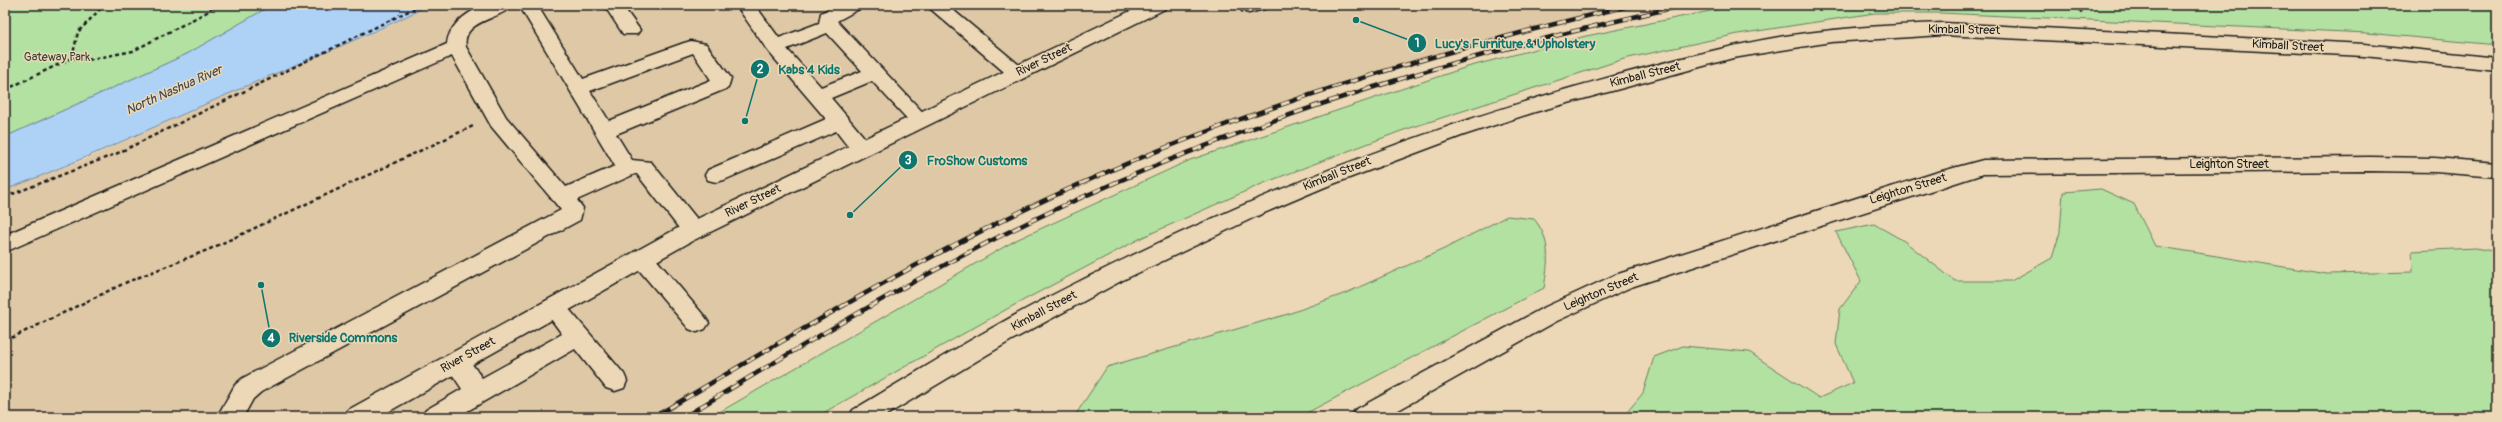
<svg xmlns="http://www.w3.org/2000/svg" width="2502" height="422" font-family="Pangolin,sans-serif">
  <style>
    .built { fill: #dec8a5 }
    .green { fill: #b2e1a1; stroke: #677e5e }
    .water { fill: #aed1f6; stroke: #74899f }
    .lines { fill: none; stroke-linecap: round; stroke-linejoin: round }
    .minor-casing { stroke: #1c1c1c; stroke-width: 3 }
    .major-casing { stroke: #1c1c1c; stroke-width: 3 }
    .highway-casing { stroke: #1c1c1c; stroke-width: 3 }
    .path { stroke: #1c1c1c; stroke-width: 2.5; stroke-dasharray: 4 3; stroke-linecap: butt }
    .minor { fill: #ecd8b6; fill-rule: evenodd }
    .major { fill: #ecd8b6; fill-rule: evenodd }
    .highway { fill: #ecd8b6; fill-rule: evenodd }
    .rail-casing { stroke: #1c1c1c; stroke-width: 4.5 }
    .rail { stroke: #ecd8b6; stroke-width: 3; stroke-dasharray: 9; stroke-linecap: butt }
    .labels { text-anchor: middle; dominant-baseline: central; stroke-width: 3; stroke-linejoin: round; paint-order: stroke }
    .street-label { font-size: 12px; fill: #1c1c1c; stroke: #ecd8b6 }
    .park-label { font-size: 12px; fill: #3a4337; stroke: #ecd8b6 }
    .water-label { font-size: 13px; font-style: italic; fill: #404952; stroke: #ecd8b6 }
    .leader { fill: none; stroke: #0f766e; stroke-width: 1.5 }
    .callout-dot { fill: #0f766e; stroke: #ecd8b6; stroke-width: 1.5 }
    .mark-label { font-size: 12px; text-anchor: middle; font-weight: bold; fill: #fff }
    .callout-label { font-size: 13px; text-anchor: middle; font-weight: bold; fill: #0f766e; stroke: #ecd8b6; stroke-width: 3; stroke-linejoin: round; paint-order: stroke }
  </style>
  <rect width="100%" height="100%" fill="#ecd8b6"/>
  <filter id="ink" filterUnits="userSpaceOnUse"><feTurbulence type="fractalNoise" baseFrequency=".025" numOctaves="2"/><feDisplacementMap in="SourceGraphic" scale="8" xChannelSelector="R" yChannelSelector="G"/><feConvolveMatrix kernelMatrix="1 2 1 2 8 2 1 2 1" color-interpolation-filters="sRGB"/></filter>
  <g filter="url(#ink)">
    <polygon class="built" points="429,5 1633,5 1484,42 1384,70 1256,113 1177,142 1058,194 934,256 763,352 654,417 5,417 5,190 86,159 245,87 380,30"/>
    <g class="green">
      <polygon points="5,5 272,5 187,54 5,137"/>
      <polygon points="1740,5 2497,5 2497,45 2367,33 1941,13 1875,13 1738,34 1624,59 1401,131 1264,183 1143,237 1007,309 816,417 711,417 1016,240 1190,160 1467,67 1586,36"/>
      <polygon points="2101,189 2134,204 2155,246 2327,274 2413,272 2412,251 2476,248 2497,252 2497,417 1623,417 1643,393 1654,357 1683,346 1749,352 1819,398 1853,383 1836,344 1840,309 1861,281 1836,232 1874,224 1904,241 1955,281 2011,281 2052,258 2060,232 2063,192"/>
      <path d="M1507,216L1534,219C1552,240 1548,263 1544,288L1299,417H1074L1107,367L1288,314L1346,293L1444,249Z"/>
    </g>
    <path class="water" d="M272,5H429C369,36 306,60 244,87C165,122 86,159 5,190V137L187,54Z"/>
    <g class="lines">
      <g class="minor-casing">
        <g id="minor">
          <path d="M485,5H512C502,20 461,19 466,47L506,117L566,187L615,166L519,5H537L583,79L684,43L691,41L706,44L731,78L728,88L616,134L632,160L651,162L701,224L704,230L701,236L693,238L685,236L637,174H635L577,200L583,208L580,220L261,392L253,399L243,417H217L235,385L243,378L561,210L491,126L452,56L5,252V235L447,44C449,24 468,12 485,5ZM693,53L711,80L609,121L590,91Z"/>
          <polygon points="604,5 622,5 640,30 637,34 623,34"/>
          <path d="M736,5H755L779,38L819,23L821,13L836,5H861L859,9L837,21L930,120L927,125L920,127L913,125L872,81L831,98L869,143L873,148L869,153C853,158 845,142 836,131L724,180L716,182L708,180L705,175L708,170L826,119L768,51ZM827,33L862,71L821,87L787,49Z"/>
          <polygon points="926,5 947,5 1024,69 1027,73 1024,77 1017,79 1010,77"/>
          <polygon points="1241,5 1266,5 1264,9 1249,13 1242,11 1240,7"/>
          <polygon points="2370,157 2435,158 2497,163 2497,177 2435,172 2370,171 1983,174 1631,287 1557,321 1386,417 1351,417 1355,410 1541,309 1615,275 1935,173 1983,160"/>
          <polygon points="642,250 650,252 705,317 709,323 705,329 697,332 689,329 634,264 631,258 634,252"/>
          <path d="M554,298L562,301L624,374L627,381L624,388L615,391L606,388L575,349L457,417H422L426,410L462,389L444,362L447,355C466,349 472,365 482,378L562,334L542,307L546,301Z"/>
        </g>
      </g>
      <g class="major-casing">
        <path id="major" d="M1943,23L2364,44L2497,58V70L2364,56L1943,35L1831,42L1733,58L1535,112L1464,135L1325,187L1257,216L1123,280L1010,341L883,417H849L853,410C915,373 977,335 1041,301C1212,212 1389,140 1574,87C1644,68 1714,48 1785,36C1837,28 1890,25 1943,23Z"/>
      </g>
      <g class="highway-casing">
        <polygon id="highway" points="1143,5 1167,5 1165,9 692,241 379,417 344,417 348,410 676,229"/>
      </g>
      <g class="path">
        <polyline points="2075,5 2083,15"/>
        <polyline points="72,58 78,32 104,5"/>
        <polyline points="5,90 72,58 87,60 133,51 207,12 214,5"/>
        <polyline points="5,197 118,153 421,5"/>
        <polyline points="5,341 127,282 210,249 473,126"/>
      </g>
      <use href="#minor" class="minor"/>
      <use href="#major" class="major"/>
      <use href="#highway" class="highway"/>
      <g class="rail-casing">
        <g id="rail">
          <path d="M654,417C786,339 918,258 1058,194C1242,109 1436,51 1633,5"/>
          <path d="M684,417C809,341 934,265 1067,204C1265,113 1473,52 1686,5"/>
        </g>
      </g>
      <use href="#rail" class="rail"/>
    </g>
  </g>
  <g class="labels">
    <g class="street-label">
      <text transform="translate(1964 30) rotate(1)">Kimball Street</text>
      <text transform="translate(2288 46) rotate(3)">Kimball Street</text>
      <text transform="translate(1044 60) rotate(-26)">River Street</text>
      <text transform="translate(1645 75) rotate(-14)">Kimball Street</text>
      <text x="2229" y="164">Leighton Street</text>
      <text transform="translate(1337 174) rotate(-22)">Kimball Street</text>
      <text transform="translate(1908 189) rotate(-17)">Leighton Street</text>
      <text transform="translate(753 201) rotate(-26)">River Street</text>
      <text transform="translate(1601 292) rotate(-23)">Leighton Street</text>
      <text transform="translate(1044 311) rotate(-28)">Kimball Street</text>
      <text transform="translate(468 355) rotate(-29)">River Street</text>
    </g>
    <g class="park-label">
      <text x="57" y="57">Gateway Park</text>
    </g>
    <g class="water-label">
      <text transform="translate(174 90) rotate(-24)">North Nashua River</text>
    </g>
  </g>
  <path class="leader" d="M1356 20L1417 43M745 121L760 69M850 215L908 160M261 285L271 338"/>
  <g class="callout-dot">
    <circle cx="1356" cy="20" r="4"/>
    <circle cx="745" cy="121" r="4"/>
    <circle cx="850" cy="215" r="4"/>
    <circle cx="261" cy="285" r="4"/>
    <circle cx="1417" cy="43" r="10"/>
    <circle cx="760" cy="69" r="10"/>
    <circle cx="908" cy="160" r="10"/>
    <circle cx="271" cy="338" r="10"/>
  </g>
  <g class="mark-label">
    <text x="1417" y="47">1</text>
    <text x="760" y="73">2</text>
    <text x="908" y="164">3</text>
    <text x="271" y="342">4</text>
  </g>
  <g class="callout-label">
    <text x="1515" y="48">Lucy's Furniture &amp; Upholstery</text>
    <text x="809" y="74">Kabs 4 Kids</text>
    <text x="977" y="165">FroShow Customs</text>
    <text x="343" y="342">Riverside Commons</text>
  </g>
  <rect width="2502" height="422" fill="none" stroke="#ecd8b6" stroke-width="20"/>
  <rect x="10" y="10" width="2482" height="402" fill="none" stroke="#1c1c1c" stroke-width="1.5" filter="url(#ink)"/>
</svg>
